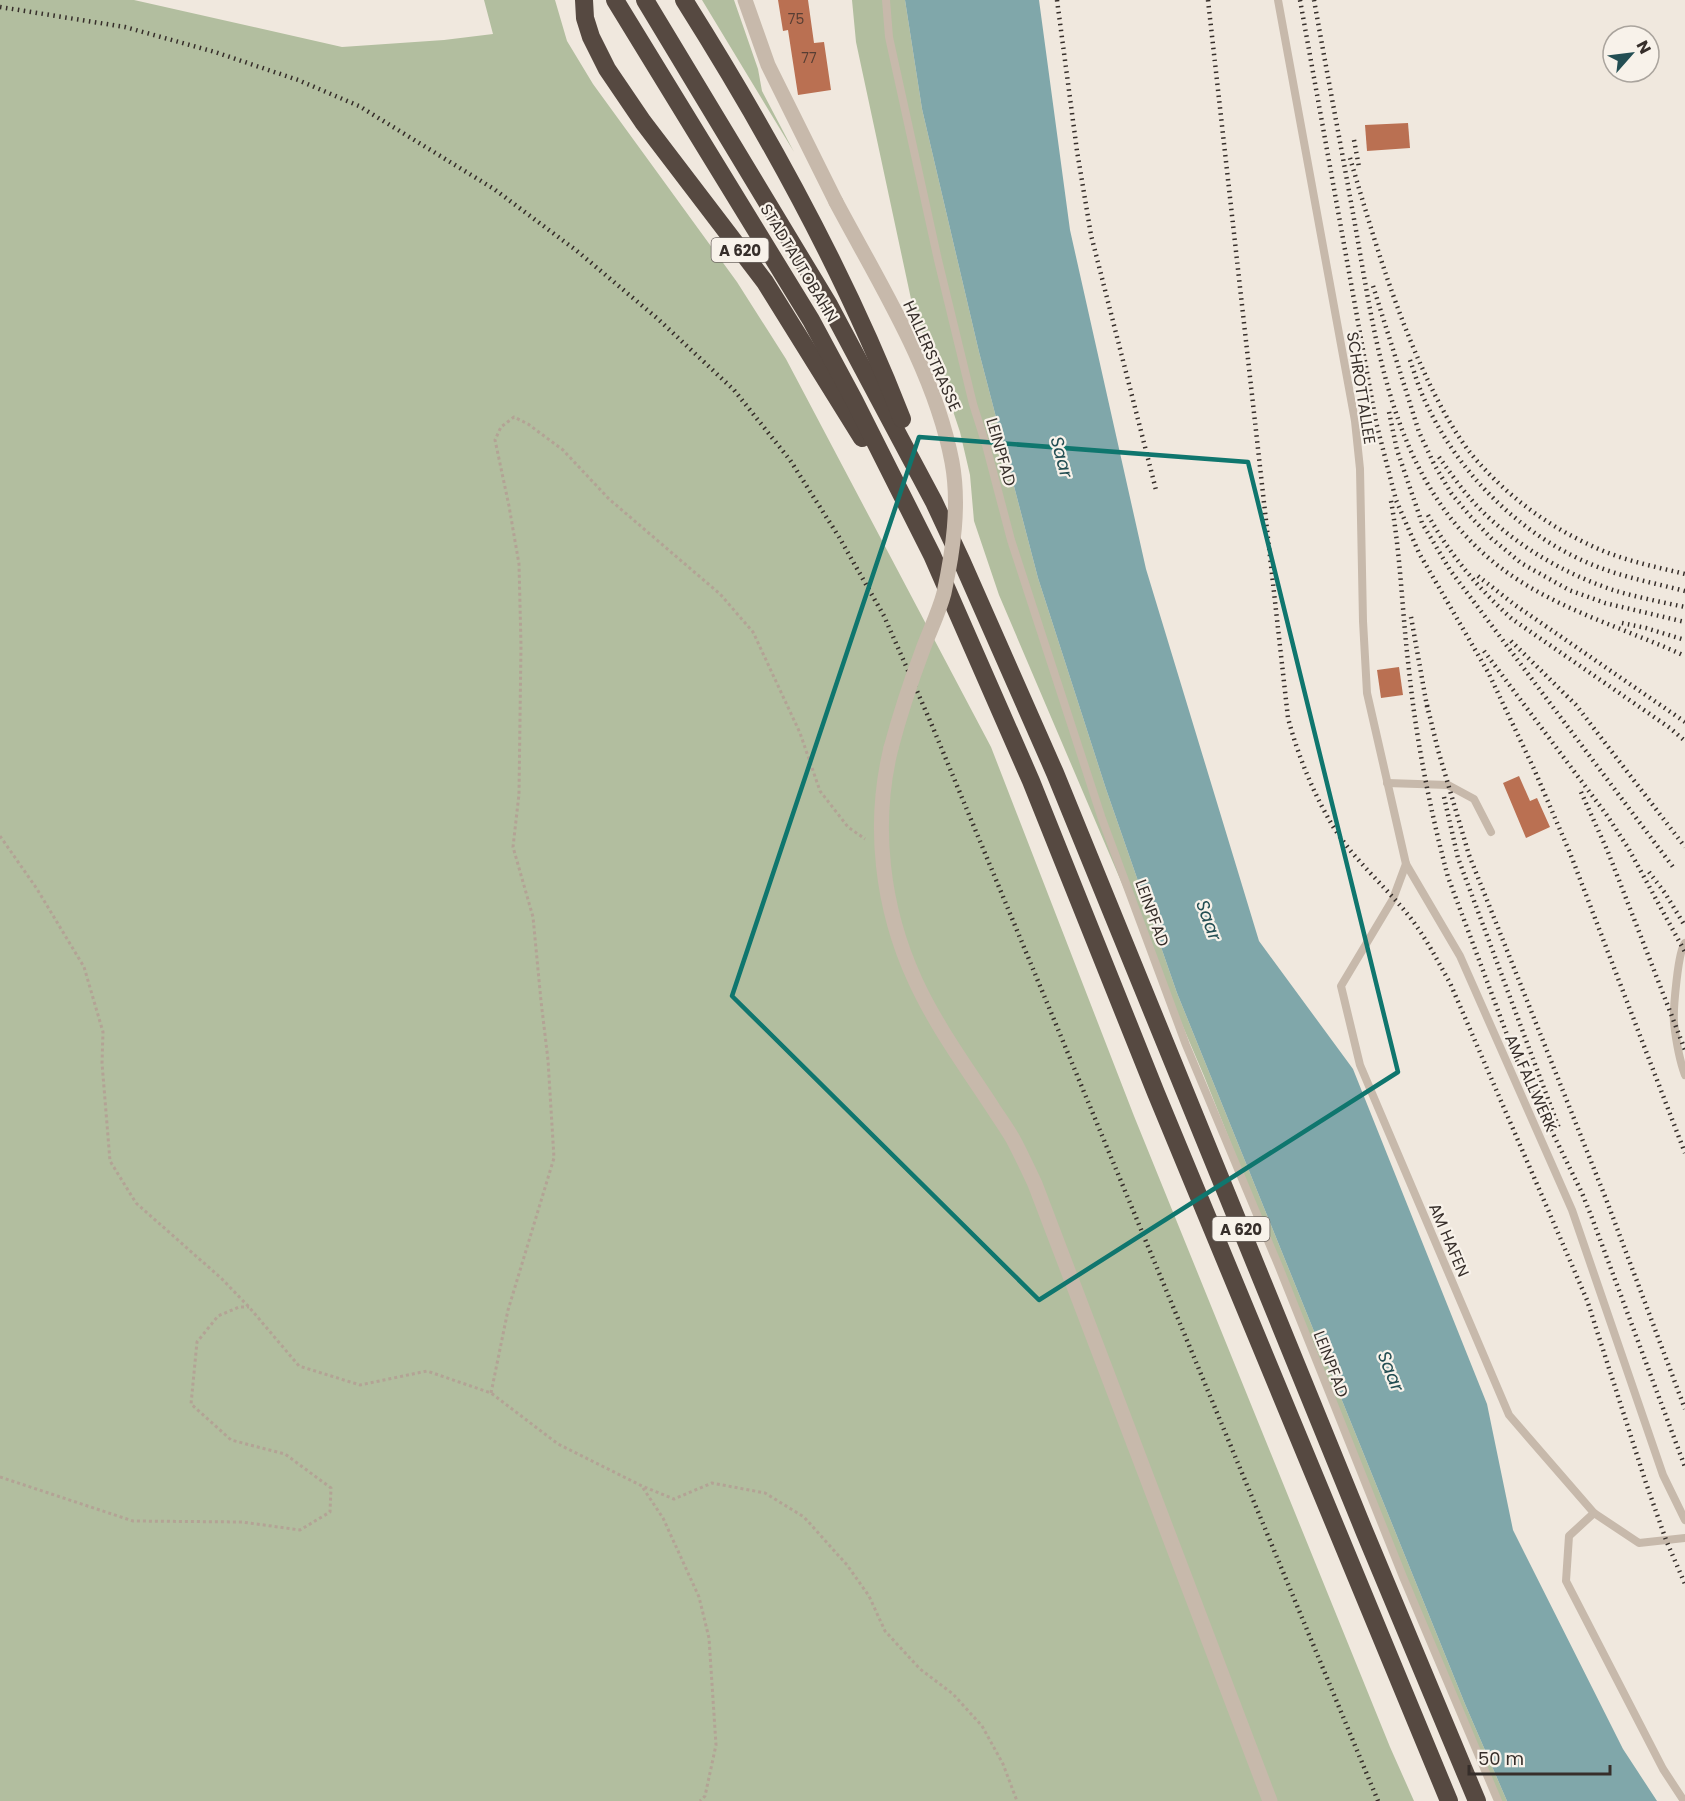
<svg xmlns="http://www.w3.org/2000/svg" width="1685" height="1801" font-family="Poppins,sans-serif">
  <style>
    .green { fill: #b2be9f }
    .water { fill: #80a7aa }
    .building { fill: #ba7052 }
    .lines { fill: none; stroke-linecap: round; stroke-linejoin: round }
    .path { stroke: #b3a395; stroke-width: 3; stroke-dasharray: 3 3; stroke-linecap: butt }
    .service { stroke: #c7b9ab; stroke-width: 8 }
    .tertiary { stroke: #c7b9ab; stroke-width: 15 }
    .motorway { stroke: #564941; stroke-width: 18 }
    .rail { stroke: #362e2a; stroke-width: 4.5; stroke-dasharray: 1.5 4.5; stroke-linecap: butt }
    .tertiary-bridge { stroke: #c7b9ab; stroke-width: 15 }
    .marked { fill: none; stroke: #0f766e; stroke-width: 4.5; stroke-linejoin: round }
    .labels { text-anchor: middle; dominant-baseline: central; stroke-width: 4.5; stroke-linejoin: round; paint-order: stroke }
    .number-label { font-size: 14px; fill: #573e34 }
    .shield { fill: #f8f2ea; stroke: #706964; stroke-width: 1.5 }
    .shield-label { font-size: 15px; font-weight: bold; fill: #362e2a }
    .street-label { font-size: 16px; fill: #362e2a; stroke: #f8f2ea }
    .water-label { font-size: 18px; font-style: italic; fill: #234e53; stroke: #f8f2ea }
  </style>
  <rect width="100%" height="100%" fill="#f0e8de"/>
  <g class="green">
    <polygon points="0,0 134,0 342,47 444,40 493,34 484,0 555,0 567,41 593,84 737,282 786,359 991,747 1134,1116 1390,1747 1414,1801 0,1801"/>
    <polygon points="702,0 734,0 758,69 762,91 794,152"/>
    <polygon points="852,0 905,0 922,109 979,352 1038,578 1106,789 1177,993 1465,1704 1507,1801 1498,1801 1457,1709 1204,1076 999,595 974,521 970,475 960,432 944,384 914,313 856,42"/>
  </g>
  <polygon class="water" points="905,0 1039,0 1070,230 1146,569 1259,941 1353,1069 1487,1404 1513,1530 1623,1749 1657,1801 1507,1801 1465,1704 1177,993 1106,789 1038,578 979,352 922,109"/>
  <g class="building">
    <polygon points="778,0 808,0 814,43 824,42 831,90 798,95 788,30 783,31"/>
    <polygon points="1408,123 1410,148 1367,151 1365,125"/>
    <polygon points="1399,667 1403,695 1381,698 1377,670"/>
    <polygon points="1519,776 1530,801 1537,798 1550,827 1526,838 1503,783"/>
  </g>
  <g class="lines">
    <g class="path">
      <polyline points="0,836 37,889 84,967 103,1032 102,1063 110,1161 136,1203 222,1279 249,1307 299,1366 360,1385 427,1371 491,1393 558,1444 642,1486 674,1499 712,1483 765,1493 804,1517 847,1565 869,1596 885,1631 920,1669 953,1694 982,1726 1003,1764 1017,1801"/>
      <polyline points="491,1393 508,1310 554,1158 548,1060 541,1001 533,917 513,847 519,794 521,645 519,564 509,506 495,440 501,427 514,417 528,424 563,450 609,499 720,594 753,632 800,733 820,791 848,827 865,839"/>
      <polyline points="0,1477 133,1521 242,1522 300,1530 330,1512 331,1488 285,1454 231,1440 191,1404 197,1342 218,1316 239,1307 249,1307"/>
      <polyline points="643,1488 663,1518 699,1597 709,1638 716,1745 705,1796 700,1801"/>
    </g>
    <g class="service">
      <polyline points="886,0 889,37 938,260 973,404 986,445 1011,540 1102,819 1186,1045 1279,1267 1403,1577 1498,1801"/>
      <polyline points="1278,0 1355,421 1360,469 1363,621 1367,693 1406,864 1460,956 1572,1210 1663,1475 1685,1520"/>
      <polyline points="1387,783 1448,785 1474,799 1491,832"/>
      <polyline points="1406,864 1393,899 1341,986 1360,1065 1509,1415 1594,1513 1639,1543 1685,1538"/>
      <path d="M1685,943C1678,951 1673,1010 1674,1023C1676,1040 1679,1059 1685,1075"/>
      <polyline points="1594,1513 1569,1536 1566,1581 1663,1769 1684,1801"/>
    </g>
    <g class="tertiary">
      <polyline points="745,0 768,65 836,202"/>
      <path d="M891,748C872,825 882,908 915,980C935,1024 964,1064 991,1105C998,1116 1006,1127 1013,1139C1021,1154 1028,1169 1035,1184L1270,1801"/>
    </g>
    <g class="motorway">
      <polyline points="584,0 585,18 591,37 607,69 643,122 765,282 862,438"/>
      <polyline points="615,0 811,320 854,400 932,555 1031,781 1156,1093 1449,1801"/>
      <polyline points="645,0 829,305 934,502 962,562 1055,773 1365,1533 1477,1801"/>
      <path d="M684,0C768,133 845,272 902,419"/>
    </g>
    <g class="rail">
      <polyline points="1057,0 1077,151 1091,235 1156,490"/>
      <path d="M1208,0L1288,718C1298,756 1314,795 1334,828C1355,861 1385,886 1409,916C1425,936 1437,960 1450,983L1587,1300L1646,1483L1666,1540L1685,1584"/>
      <polyline points="1300,0 1376,422 1396,500 1419,553 1488,672 1534,769 1570,853 1685,1153"/>
      <path d="M1314,0C1327,73 1341,146 1354,219C1376,341 1390,475 1491,560C1547,607 1620,626 1685,656"/>
      <polyline points="0,7 125,27 215,52 298,80 359,106 494,189 577,251 658,319 734,390 790,460 839,537 884,616 931,723 1378,1801"/>
      <polyline points="1354,140 1359,167"/>
      <path d="M1350,158C1373,236 1396,315 1432,389C1443,411 1456,435 1472,455C1504,493 1544,524 1590,545C1620,560 1653,566 1685,574"/>
      <polyline points="1373,286 1419,432 1434,464 1451,493 1470,516 1491,538 1521,563 1569,590 1605,603 1685,622"/>
      <path d="M1410,360C1415,374 1419,389 1426,403C1459,474 1520,535 1593,565C1622,577 1654,583 1685,591"/>
      <polyline points="1389,412 1397,450 1422,523 1450,570 1673,867"/>
      <path d="M1439,457C1453,477 1468,498 1486,515C1522,549 1566,574 1613,590C1636,597 1661,602 1685,607"/>
      <path d="M1391,501C1401,557 1402,613 1409,670C1416,739 1430,810 1448,877L1515,1056L1582,1193L1592,1218L1685,1467"/>
      <path d="M1428,515C1450,555 1479,589 1512,619L1670,728L1685,741"/>
      <polyline points="1478,576 1515,605 1685,722"/>
      <polyline points="1411,617 1428,712"/>
      <polyline points="1622,623 1646,628 1685,640"/>
      <polyline points="1511,641 1576,705 1685,847"/>
      <polyline points="1484,651 1606,814 1627,846 1685,952"/>
      <polyline points="1427,705 1438,750 1469,855 1606,1199 1685,1409"/>
      <polyline points="1581,792 1608,852 1685,1050"/>
      <polyline points="1444,797 1458,858 1560,1131"/>
      <polyline points="1649,872 1665,893 1685,926"/>
    </g>
    <path class="tertiary-bridge" d="M836,202C879,283 935,371 952,462C960,505 953,551 944,593C939,612 930,630 923,649C911,681 900,714 891,748"/>
  </g>
  <path class="marked" d="M919,437L1248,462L1398,1072L1039,1300L732,996Z"/>
  <g class="labels">
    <g class="number-label">
      <text x="796" y="19">75</text>
      <text x="809" y="58">77</text>
    </g>
    <g class="shield">
      <rect x="711.5" y="238" width="57" height="24" rx="4.5"/>
      <rect x="1212.5" y="1217" width="57" height="24" rx="4.5"/>
    </g>
    <g class="shield-label">
      <text x="740" y="250">A 620</text>
      <text x="1241" y="1229">A 620</text>
    </g>
    <g class="street-label">
      <text transform="translate(799 263) rotate(59)">STADTAUTOBAHN</text>
      <text transform="translate(932 356) rotate(66)">HALLERSTRASSE</text>
      <text transform="translate(1361 388) rotate(81)">SCHROTTALLEE</text>
      <text transform="translate(1001 452) rotate(74)">LEINPFAD</text>
      <text transform="translate(1152 913) rotate(70)">LEINPFAD</text>
      <text transform="translate(1531 1083) rotate(66)">AM FALLWERK</text>
      <text transform="translate(1449 1240) rotate(67)">AM HAFEN</text>
      <text transform="translate(1331 1364) rotate(69)">LEINPFAD</text>
    </g>
    <g class="water-label">
      <text transform="translate(1062 457) rotate(75)">Saar</text>
      <text transform="translate(1209 920) rotate(70)">Saar</text>
      <text transform="translate(1391 1371) rotate(68)">Saar</text>
    </g>
  </g>
  <g transform="translate(1631 54) rotate(62)"><circle r="28" fill="#f8f2ea" stroke="#aaa49d" stroke-width="1.5"/>
  <path d="M0-4.5L10 22L0 15L-10 22Z" fill="#234e53"/>
  <text y="-9" font-size="16" font-weight="bold" text-anchor="middle" fill="#362e2a">N</text>
  </g>
  <path d="M1469 1765v9h141v-9" fill="none" stroke="#362e2a" stroke-width="3"/>
  <text x="1478" y="1765" font-size="18" fill="#362e2a" stroke="#f8f2ea" stroke-width="4.5" paint-order="stroke">50 m</text>
</svg>
